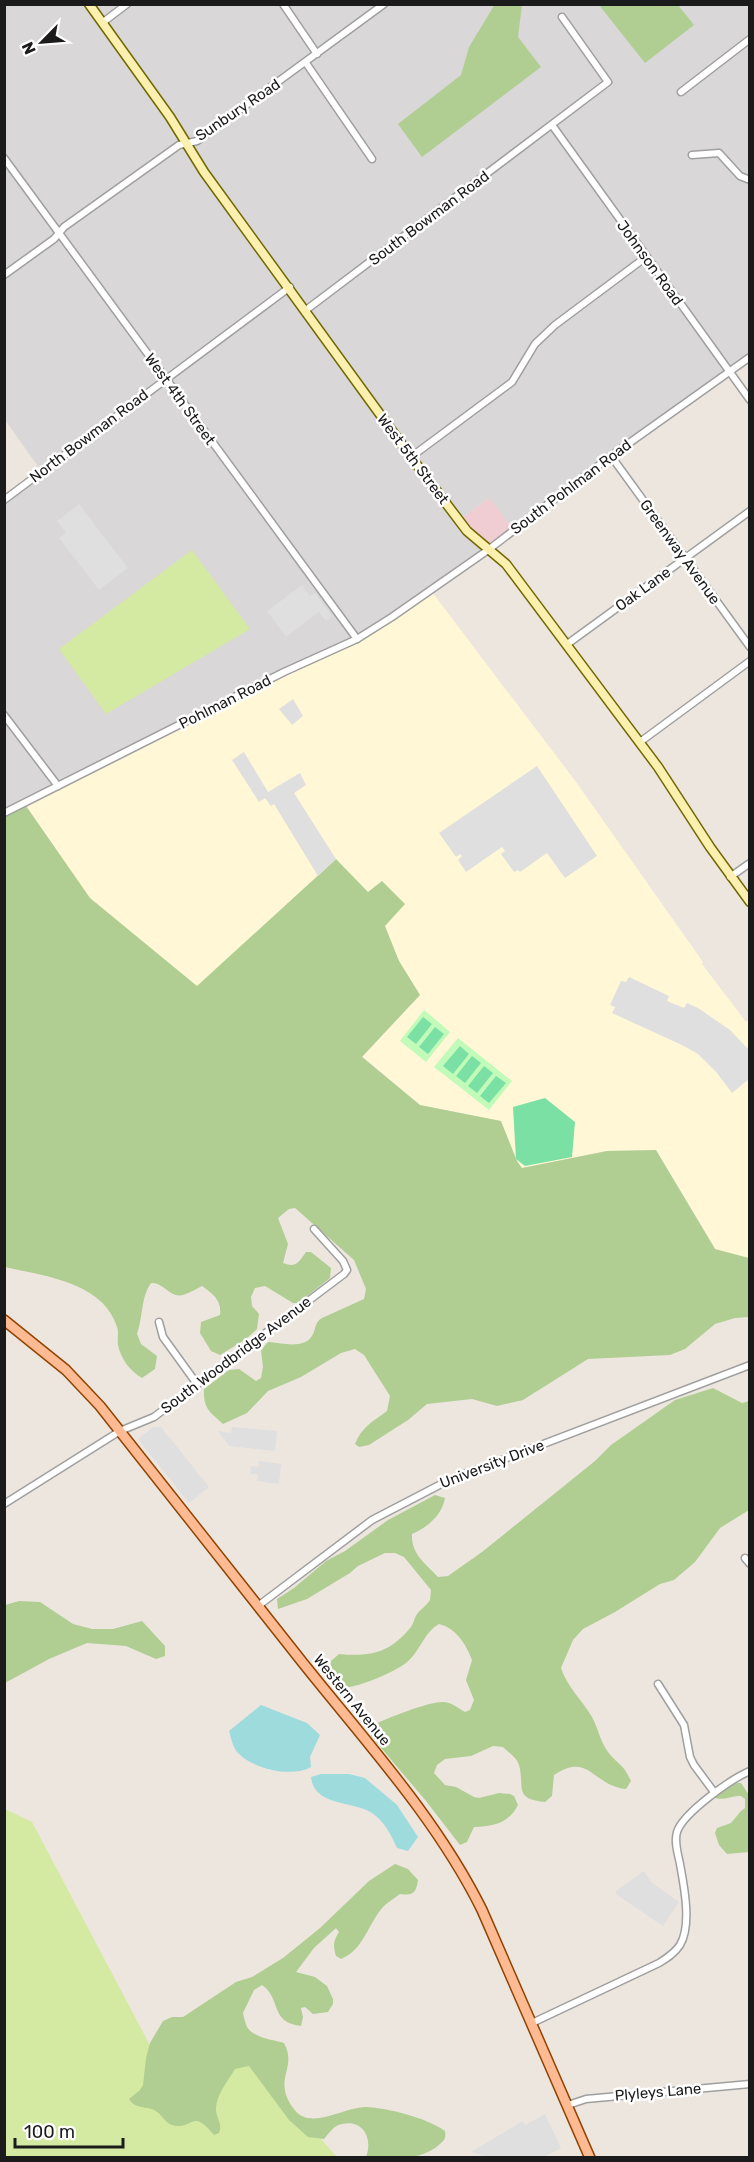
<svg xmlns="http://www.w3.org/2000/svg" width="754" height="2162" font-family="Rubik,sans-serif">
  <style>
    .residential { fill: #d9d7d8 }
    .commercial { fill: #efcdd3 }
    .education { fill: #fff7d6 }
    .grass { fill: #d4eaa2 }
    .forest { fill: #b0ce92 }
    .park { fill: #c1fab9 }
    .pitch { fill: #7ae0a4 }
    .parking { fill: #dfdfdf }
    .water { fill: #9edbdd }
    .lines { fill: none; stroke-linecap: round; stroke-linejoin: round }
    .street-casing { stroke: #9f9f9f; stroke-width: 9 }
    .secondary-casing { stroke: #726802; stroke-width: 11 }
    .primary-casing { stroke: #914400; stroke-width: 12 }
    .street { stroke: #fff; stroke-width: 6 }
    .secondary { stroke: #fbf0af; stroke-width: 8 }
    .primary { stroke: #febb93; stroke-width: 9 }
    .labels { text-anchor: middle; dominant-baseline: central; stroke-width: 5; stroke-linejoin: round; paint-order: stroke }
    .street-label { font-size: 15px; fill: #1b1b1b; stroke: #fff }
  </style>
  <rect width="100%" height="100%" fill="#ede6df"/>
  <polygon class="residential" points="5,5 749,5 749,357 514,530 489,498 459,520 488,550 357,639 5,813 5,500 42,472 5,420"/>
  <polygon class="commercial" points="489,498 514,530 488,550 459,520"/>
  <polygon class="education" points="432,592 576,782 703,962 702,964 746,1022 748,1020 749,1022 749,1288 733,1278 656,1150 607,1151 522,1168 517,1162 500,1121 420,1105 362,1056 420,995 399,961 389,939 197,995 87,905 25,808 291,673 363,640"/>
  <g class="grass">
    <polygon points="192,550 250,629 106,714 59,649"/>
    <polygon points="5,1809 32,1822 171,2085 244,2052 337,2157 5,2158"/>
  </g>
  <g class="forest">
    <polygon points="495,4 522,5 518,37 541,67 422,157 398,124 461,75 469,47"/>
    <polygon points="599,5 678,5 694,25 645,63"/>
    <path d="M24,803L90,898L197,986L336,859L368,892L382,881L405,904L385,926L399,961L420,995L362,1057L420,1105L501,1121L517,1161L522,1168L607,1151L656,1150L715,1249L749,1258V1317L735,1318L715,1324L685,1349L670,1355L588,1359L523,1400L497,1406L472,1399L427,1404L408,1420L369,1445L359,1447L355,1444C361,1428 373,1421 387,1411L390,1396L364,1355L355,1349L341,1353L301,1377L268,1391L247,1413L223,1424C210,1412 203,1409 204,1389L229,1370L239,1369L256,1381L261,1378L263,1367L261,1350L268,1342C282,1343 306,1350 313,1334C316,1328 315,1322 322,1318L364,1299L366,1289L354,1260L295,1208L289,1209L278,1218L288,1244L283,1263C296,1268 298,1263 306,1252H311L331,1268L330,1278L298,1303H293L265,1286L255,1288L251,1297L252,1306L259,1314L257,1329L246,1339L220,1355L211,1351L200,1333L201,1322L220,1315C222,1300 212,1293 202,1286C196,1289 189,1293 183,1295C169,1298 164,1282 151,1283C141,1297 143,1317 137,1334L141,1344L157,1356L155,1369L142,1378C130,1371 121,1359 118,1345C117,1339 119,1332 117,1327C103,1282 44,1276 5,1267L4,813Z"/>
    <path d="M713,1388L742,1403L749,1401V1510L720,1528L695,1562L674,1580L660,1584L615,1612L583,1629L573,1640L561,1668C567,1687 582,1700 592,1717C598,1728 600,1741 608,1752C618,1765 623,1763 631,1781L626,1789C593,1786 589,1751 554,1775L552,1796L545,1802C513,1799 525,1787 519,1765C517,1758 508,1752 503,1747L493,1746L471,1756L445,1759L437,1765L434,1773L445,1785L456,1787L474,1797L479,1798L499,1793L510,1794L514,1796L518,1805C508,1824 494,1826 474,1827L467,1842L460,1845L426,1801L371,1736L373,1725C388,1718 427,1702 443,1702C451,1702 458,1708 465,1712L470,1710L474,1700L466,1680L472,1660C466,1644 456,1628 439,1624C424,1632 420,1652 406,1663C396,1671 356,1689 344,1687C338,1686 334,1679 330,1675L331,1661L339,1654C370,1657 390,1653 411,1627C414,1623 414,1618 417,1614C421,1609 426,1606 430,1600L431,1590L404,1557L395,1553H385L358,1566L350,1573L307,1599L278,1609L277,1599L294,1588L326,1561L345,1551L388,1520L435,1495L445,1498C442,1515 428,1527 412,1534C411,1554 425,1563 438,1577L448,1576L482,1552L595,1461L611,1445L675,1400Z"/>
    <polygon points="19,1601 40,1602 73,1624 92,1629 113,1629 142,1621 165,1646 165,1656 156,1659 126,1646 87,1643 49,1659 5,1683 5,1605"/>
    <path d="M737,1783H741L749,1795V1852L727,1854L719,1845L715,1833L717,1828L731,1823L741,1811L745,1808V1799L741,1796C732,1795 724,1801 715,1798L719,1792Z"/>
    <path d="M395,1864L408,1869L418,1880C416,1893 413,1896 400,1894C395,1898 388,1902 384,1906C368,1923 364,1950 341,1959L336,1956C333,1945 333,1942 339,1932L336,1928L314,1948L296,1972L315,1977L327,1986L333,1999V2004L328,2012L313,2014L305,2007L301,2008L303,2017L301,2026C269,2022 282,1999 262,1985L254,1990L243,2013C244,2017 245,2023 247,2027C254,2038 273,2040 284,2043C298,2069 272,2078 293,2108C309,2132 343,2107 366,2107C388,2108 427,2118 445,2131C446,2138 445,2140 440,2144C421,2162 391,2158 366,2157C373,2140 364,2119 342,2124C334,2125 329,2133 324,2139L308,2137L289,2120L249,2066L235,2069C228,2081 216,2095 216,2109C216,2119 223,2123 219,2133L214,2135C191,2107 194,2131 172,2125C165,2123 161,2113 154,2110C145,2106 135,2109 129,2099L140,2090L143,2085L146,2058L150,2043L163,2021L172,2017H183L236,1982L252,1977L283,1958L320,1928L369,1881Z"/>
  </g>
  <g class="park">
    <polygon points="424,1010 450,1032 426,1062 400,1041"/>
    <polygon points="458,1038 512,1081 489,1110 434,1067"/>
  </g>
  <g class="pitch">
    <polygon points="423,1017 432,1024 416,1044 407,1037"/>
    <polygon points="435,1027 444,1034 428,1054 419,1047"/>
    <polygon points="460,1046 469,1054 453,1074 443,1066"/>
    <polygon points="472,1056 481,1063 465,1083 456,1076"/>
    <polygon points="484,1066 493,1073 477,1093 468,1086"/>
    <polygon points="496,1076 506,1083 489,1103 480,1096"/>
    <polygon points="545,1098 575,1122 572,1157 525,1166 516,1159 513,1107"/>
  </g>
  <g class="parking">
    <polygon points="79,504 128,568 99,590 59,538 66,533 57,521"/>
    <polygon points="302,585 310,596 315,593 332,616 326,621 319,612 286,637 267,611"/>
    <polygon points="293,699 303,716 292,725 279,709"/>
    <polygon points="244,752 268,792 300,773 306,785 294,793 336,859 318,876 274,804 271,806 265,798 259,802 232,760"/>
    <polygon points="537,766 597,856 565,878 547,853 520,872 518,870 514,872 501,854 505,851 502,847 466,872 458,860 462,856 460,854 456,857 439,833"/>
    <polygon points="629,977 669,996 667,1001 684,1008 687,1003 698,1008 730,1030 749,1050 749,1079 732,1093 717,1073 698,1054 684,1046 612,1013 615,1007 610,1005 621,981 626,982"/>
    <polygon points="153,1427 161,1427 209,1487 189,1503 138,1439"/>
    <polygon points="232,1427 277,1431 275,1451 229,1446 218,1431 231,1433"/>
    <polygon points="259,1461 281,1464 279,1484 257,1481 258,1474 250,1474 251,1466 259,1467"/>
    <polygon points="644,1871 651,1882 679,1902 663,1926 620,1897 615,1892"/>
    <polygon points="545,2114 561,2148 542,2158 488,2157 471,2152 523,2121 525,2125"/>
  </g>
  <g class="water">
    <path d="M261,1705L307,1723L320,1735L310,1757L311,1767C292,1778 253,1769 238,1753C233,1748 231,1738 229,1731Z"/>
    <path d="M321,1774H349L365,1778L397,1805L418,1837L408,1851L397,1848C391,1835 385,1822 372,1813C352,1800 314,1807 311,1777Z"/>
  </g>
  <g class="lines">
    <g class="street-casing">
      <g id="street">
        <polyline points="283,4 317,54"/>
        <polyline points="102,23 127,4"/>
        <polyline points="306,63 372,159"/>
        <polyline points="681,92 750,39"/>
        <polyline points="552,125 750,400"/>
        <polyline points="692,155 719,153 740,176 750,180"/>
        <polyline points="4,158 357,639"/>
        <polyline points="4,275 54,239 64,227 179,145 197,141 384,4"/>
        <polyline points="306,310 608,82 562,17"/>
        <polyline points="611,456 750,647"/>
        <polyline points="411,457 512,382 535,344 555,325 646,257"/>
        <polyline points="4,500 290,287"/>
        <polyline points="566,645 750,511"/>
        <polyline points="4,715 58,786"/>
        <polyline points="640,742 750,661"/>
        <polyline points="4,813 284,672 357,639 392,617 488,550 611,456 750,357"/>
        <polyline points="730,877 750,863"/>
        <polyline points="159,1322 163,1337 197,1384"/>
        <polyline points="4,1504 120,1431 154,1417 344,1274 347,1270 343,1261 314,1229"/>
        <polyline points="745,1558 750,1564"/>
        <polyline points="258,1606 372,1520 449,1480 750,1365"/>
        <polyline points="658,1684 684,1725 690,1757 694,1765 714,1792"/>
        <path d="M532,2023L659,1963C667,1958 675,1953 680,1945C692,1925 684,1886 680,1864C678,1854 674,1842 677,1832C683,1813 731,1779 750,1771"/>
        <polyline points="568,2105 586,2099 750,2084"/>
      </g>
    </g>
    <g class="secondary-casing">
      <polyline id="secondary" points="89,4 170,117 204,172 411,457 467,531 506,564 658,767 710,847 750,902"/>
    </g>
    <g class="primary-casing">
      <path id="primary" d="M4,1320L66,1370L100,1406C168,1492 235,1578 303,1663C366,1742 437,1819 482,1910L590,2158"/>
    </g>
    <use href="#street" class="street"/>
    <use href="#secondary" class="secondary"/>
    <use href="#primary" class="primary"/>
  </g>
  <g class="labels">
    <g class="street-label">
      <text transform="translate(238 110) rotate(-34)">Sunbury Road</text>
      <text transform="translate(429 218) rotate(-37)">South Bowman Road</text>
      <text transform="translate(650 263) rotate(54)">Johnson Road</text>
      <text transform="translate(180 399) rotate(54)">West 4th Street</text>
      <text transform="translate(89 436) rotate(-37)">North Bowman Road</text>
      <text transform="translate(413 459) rotate(53)">West 5th Street</text>
      <text transform="translate(571 487) rotate(-37)">South Pohlman Road</text>
      <text transform="translate(680 552) rotate(54)">Greenway Avenue</text>
      <text transform="translate(643 589) rotate(-36)">Oak Lane</text>
      <text transform="translate(225 702) rotate(-27)">Pohlman Road</text>
      <text transform="translate(236 1355) rotate(-37)">South Woodbridge Avenue</text>
      <text transform="translate(492 1464) rotate(-21)">University Drive</text>
      <text transform="translate(352 1700) rotate(51)">Western Avenue</text>
      <text transform="translate(658 2092) rotate(-5)">Plyleys Lane</text>
    </g>
  </g>
  <rect width="754" height="2162" fill="none" stroke="#1b1b1b" stroke-width="12"/>
  <g transform="translate(42 42) rotate(245)" stroke="#ffffff" stroke-width="4.5" paint-order="stroke">
  <path d="M0-4.5L10 22L0 15L-10 22Z" fill="#1b1b1b"/>
  <text y="-9" font-size="16" font-weight="bold" text-anchor="middle" fill="#1b1b1b">N</text>
  </g>
  <path d="M15 2138v9h108v-9" fill="none" stroke="#1b1b1b" stroke-width="3"/>
  <text x="24" y="2138" font-size="18" fill="#1b1b1b" stroke="#ffffff" stroke-width="4.5" paint-order="stroke">100 m</text>
</svg>
